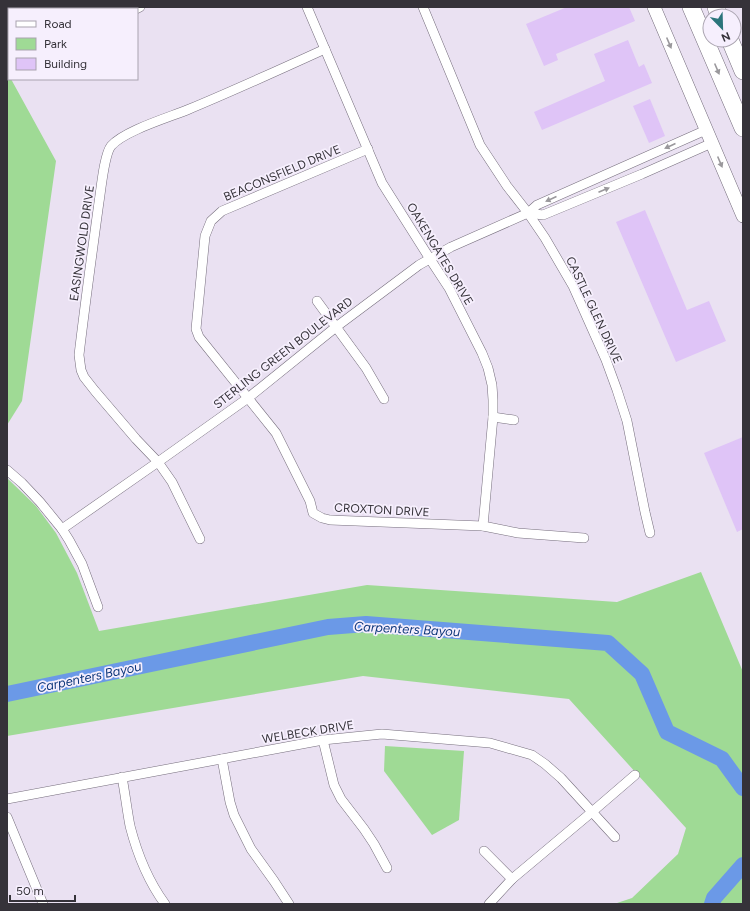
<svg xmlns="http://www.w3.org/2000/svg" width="750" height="911" font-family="Figtree,sans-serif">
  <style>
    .green { fill: #9fda95 }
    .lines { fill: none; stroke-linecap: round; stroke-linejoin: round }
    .river { stroke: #6b99e7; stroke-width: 16 }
    .building { fill: #dfc4f7 }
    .street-casing { stroke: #766e7d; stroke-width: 10 }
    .secondary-casing { stroke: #766e7d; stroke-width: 14 }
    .highway-casing { stroke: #766e7d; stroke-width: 18 }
    .street { stroke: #fff; stroke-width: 9 }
    .secondary { stroke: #fff; stroke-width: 13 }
    .highway { stroke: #fff; stroke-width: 17 }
    .oneway { fill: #9a989c }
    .labels { text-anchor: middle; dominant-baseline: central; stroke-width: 3.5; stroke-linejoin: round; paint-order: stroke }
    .street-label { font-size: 12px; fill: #353239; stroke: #f6effd }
    .water-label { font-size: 13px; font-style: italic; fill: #0e377b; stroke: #f6effd }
  </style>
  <rect width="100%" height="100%" fill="#eae1f2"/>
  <g class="green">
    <polygon points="7,73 9,76 9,79 11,79 56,161 22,401 7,425"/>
    <polygon points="7,478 36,506 56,533 77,573 99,631 367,585 617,602 701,572 743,672 743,904 614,904 632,898 678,854 686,828 569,699 363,676 7,736"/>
    <polygon points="385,746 464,751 459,820 432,835 384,771"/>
  </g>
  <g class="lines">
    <g class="river">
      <polyline points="7,694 328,627 366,624 608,643 642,674 667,732 722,759 743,788"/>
      <polyline points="712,904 714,898 743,865"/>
    </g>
  </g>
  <g class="building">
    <polygon points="567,7 629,7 635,21 556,54 558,60 544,66 526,24"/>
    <polygon points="628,40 639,67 644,64 652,83 542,130 534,112 605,81 594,54"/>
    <polygon points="650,99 665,136 649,143 633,106"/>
    <polygon points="645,210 687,310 709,301 726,341 676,362 616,222"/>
    <polygon points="743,437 743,529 737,532 704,453"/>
  </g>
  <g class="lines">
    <g class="street-casing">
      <g id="street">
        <polyline points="41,7 41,9"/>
        <polyline points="307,7 382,183 430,259 449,288 482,353 488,368 492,385 493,400 493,417 483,526"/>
        <polyline points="423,7 480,145 507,186 528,213 545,238 573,286 606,360 617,390 627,421 645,512 650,533"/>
        <polyline points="136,9 140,7"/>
        <polyline points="368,149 222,211 211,221 205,236 196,329 199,337 276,433 310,501 313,513 322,518 330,520 483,526 518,533 584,538"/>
        <polyline points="528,213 543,215 642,174 712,143"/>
        <polyline points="317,301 366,368 384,399"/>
        <polyline points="493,417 514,420"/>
        <polyline points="7,470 22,483 40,502 62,529 69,540 82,564 98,607"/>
        <polyline points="62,529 158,462 248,398 336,327 419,265 451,247 528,213 537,205 706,130"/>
        <path d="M200,539L172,482L158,462L136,439L95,391L84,377L81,370L79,355C85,304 92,253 99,202C101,190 104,155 111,146C124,131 167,118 187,110C233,91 279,70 325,49"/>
        <polyline points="323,740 334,785 341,799 364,829 374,844 387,868"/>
        <polyline points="222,759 230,802 234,815 251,849 274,881 289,904"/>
        <path d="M122,777C125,793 127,810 130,826C137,853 148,881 165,904"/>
        <polyline points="7,799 323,740 382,734 490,743 532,755 545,764 561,778 615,837"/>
        <polyline points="7,817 43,904"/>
        <polyline points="484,851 512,879"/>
        <polyline points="489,904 512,879 592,812 635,775"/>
      </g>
    </g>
    <g class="secondary-casing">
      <polyline id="secondary" points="654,7 743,216"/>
    </g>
    <g class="highway-casing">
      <g id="highway">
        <polyline points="691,7 743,128"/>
        <polyline points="716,7 719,16"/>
        <polyline points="730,40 743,71"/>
      </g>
    </g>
    <use href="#street" class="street"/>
    <use href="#secondary" class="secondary"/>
    <use href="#highway" class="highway"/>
  </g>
  <defs><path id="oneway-solid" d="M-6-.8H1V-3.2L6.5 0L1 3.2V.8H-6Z"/></defs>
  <g class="oneway">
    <use href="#oneway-solid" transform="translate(669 43) rotate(67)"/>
    <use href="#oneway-solid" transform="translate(717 69) rotate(67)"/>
    <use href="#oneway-solid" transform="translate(670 146) rotate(156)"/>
    <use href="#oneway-solid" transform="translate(720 162) rotate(67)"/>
    <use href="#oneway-solid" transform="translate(604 190) rotate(-23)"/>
    <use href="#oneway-solid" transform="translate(551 199) rotate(156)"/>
  </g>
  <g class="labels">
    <g class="street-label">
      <text transform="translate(282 173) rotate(-23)">BEACONSFIELD DRIVE</text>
      <text transform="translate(82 243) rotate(-82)">EASINGWOLD DRIVE</text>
      <text transform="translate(440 254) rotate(59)">OAKENGATES DRIVE</text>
      <text transform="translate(594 310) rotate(65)">CASTLE GLEN DRIVE</text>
      <text transform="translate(283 353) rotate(-38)">STERLING GREEN BOULEVARD</text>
      <text transform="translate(382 510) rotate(3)">CROXTON DRIVE</text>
      <text transform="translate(308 732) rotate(-9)">WELBECK DRIVE</text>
    </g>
    <g class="water-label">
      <text transform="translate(407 629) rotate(3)">Carpenters Bayou</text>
      <text transform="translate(89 677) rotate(-12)">Carpenters Bayou</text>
    </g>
  </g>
  <rect width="750" height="911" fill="none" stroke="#353239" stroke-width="16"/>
  <rect x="8" y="8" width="130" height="72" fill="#f6effd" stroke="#a9a3af"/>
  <rect x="16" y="21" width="20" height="6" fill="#ffffff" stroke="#a9a3af"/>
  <text x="44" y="28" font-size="12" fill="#353239">Road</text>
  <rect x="16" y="38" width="20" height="12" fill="#9fda95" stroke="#a9a3af"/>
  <text x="44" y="48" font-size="12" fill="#353239">Park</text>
  <rect x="16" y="58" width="20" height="12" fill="#dfc4f7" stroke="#a9a3af"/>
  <text x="44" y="68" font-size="12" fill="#353239">Building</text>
  <g transform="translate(722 28) rotate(157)"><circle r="19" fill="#f6effd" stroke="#a9a3af"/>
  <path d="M0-3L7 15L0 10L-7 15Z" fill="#2b757b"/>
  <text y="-6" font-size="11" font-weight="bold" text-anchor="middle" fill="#353239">N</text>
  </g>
  <path d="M10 895v6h65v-6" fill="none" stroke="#353239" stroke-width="2"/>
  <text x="16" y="895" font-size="12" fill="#353239" stroke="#f6effd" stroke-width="3" paint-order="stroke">50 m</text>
</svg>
